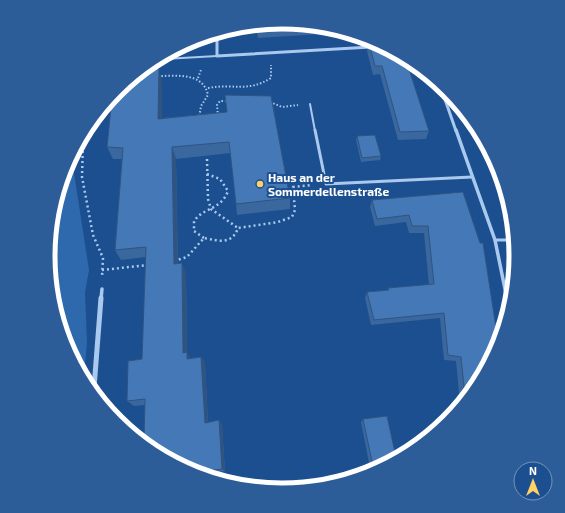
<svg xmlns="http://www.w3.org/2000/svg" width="565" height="513" font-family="'Exo 2',sans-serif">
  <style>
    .green { fill: #2e69ad }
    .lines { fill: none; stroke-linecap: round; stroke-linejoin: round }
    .path-far1 { stroke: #a9c9ee; stroke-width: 2; stroke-dasharray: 1.5 2; stroke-linecap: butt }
    .path { stroke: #a9c9ee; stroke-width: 2.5; stroke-dasharray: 2 3; stroke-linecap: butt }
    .service-far1 { stroke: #a9c9ee; stroke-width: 2 }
    .service { stroke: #a9c9ee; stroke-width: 3 }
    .minor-far2 { stroke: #a9c9ee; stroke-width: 3 }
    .minor-far1 { stroke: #a9c9ee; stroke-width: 3.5 }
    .minor { stroke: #a9c9ee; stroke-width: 5 }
    .wall { fill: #3a679d }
    .shaded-wall { fill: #305480 }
    .building { fill: #4478b7; stroke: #305480 }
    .poi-dot { fill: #ffd166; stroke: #1b4f8f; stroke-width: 1.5 }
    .labels { text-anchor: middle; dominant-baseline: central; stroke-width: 4; stroke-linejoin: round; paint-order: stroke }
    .poi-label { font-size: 12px; font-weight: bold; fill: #fff; stroke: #1b4f8f; text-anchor: start }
    .rim { fill: none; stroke: #fff; stroke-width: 5 }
  </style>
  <rect width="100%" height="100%" fill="#1b4f8f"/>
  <polygon class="green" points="76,152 74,173 89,270 85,293 87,343 84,374 66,346 48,256 66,167"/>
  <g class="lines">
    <g class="path-far1">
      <path d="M158,76C177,76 203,72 208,95L201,106L199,118"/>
      <polyline points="198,78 201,70"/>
      <path d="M208,88C233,83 247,93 271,78V65"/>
      <polyline points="270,102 282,107 298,105"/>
      <polyline points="218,116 217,105 220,101 229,101"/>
    </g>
    <g class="path">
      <polyline points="83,141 82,177 93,235 103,258 102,277"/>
      <polyline points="207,159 208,199 211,209 238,228"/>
      <path d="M204,238L194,231V221C204,207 221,210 228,191L220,179L207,174"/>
      <path d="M174,261L187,257L204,238C219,241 232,245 238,228L278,222L292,217L295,210L293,187L312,185"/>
      <polyline points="102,270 148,265"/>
    </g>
    <g class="service-far1">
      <polyline points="164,59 217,56"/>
      <polyline points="445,98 453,98"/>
      <polyline points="310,104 315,131"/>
    </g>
    <g class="service">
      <polyline points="315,130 326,184 472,177"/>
      <polyline points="495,240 514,240"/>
    </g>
    <g class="minor-far2">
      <polyline points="217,35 217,56 371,47"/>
      <polyline points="440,85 456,131"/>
    </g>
    <g class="minor-far1">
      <polyline points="456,130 495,240 507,299"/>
      <polyline points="101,299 102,289"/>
    </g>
    <g class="minor">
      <polyline points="507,298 508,301"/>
      <polyline points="94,388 101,298"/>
    </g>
  </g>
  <g class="wall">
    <polygon points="283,22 338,33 258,38 256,27"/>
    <polygon points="364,38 372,40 407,63 429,131 426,139 398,140 380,74 373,75 367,51 368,45 366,45"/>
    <polygon points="162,81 162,118 227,112 290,198 290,209 237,215 231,153 176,159 178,264 186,273 187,353 190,358 201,357 205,363 208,422 219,420 222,425 225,471 211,473 211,477 193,473 145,405 134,406 127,401 142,359 146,257 121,260 115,250 122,159 113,159 107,147"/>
    <polygon points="357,136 381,156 380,160 361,162 356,140"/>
    <polygon points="503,187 509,217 500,193"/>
    <polygon points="463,192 499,347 460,404 456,361 444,360 440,318 371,325 365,298 367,292 387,290 388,288 429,285 424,233 409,233 406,222 375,226 370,207 372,200"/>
    <polygon points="363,419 396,457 373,472 371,473 361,422"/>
  </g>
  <g class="shaded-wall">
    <polygon points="159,68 162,81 162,131 158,119"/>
    <polygon points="172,147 176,159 178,274 174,264"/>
    <polygon points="182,263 186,273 187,353 191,359 187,359 183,353"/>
    <polygon points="201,357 205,363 208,427 205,423"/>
    <polygon points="219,420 222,425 225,471 222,469"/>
    <polygon points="207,471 211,473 211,477 207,476"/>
  </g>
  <g class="building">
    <polygon points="283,22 307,27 257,30 257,27"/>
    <polygon points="376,42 407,63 429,131 400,132 382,66 375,66 369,43"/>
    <polygon points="151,68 159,68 158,119 227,112 225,95 271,96 290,198 236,204 229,142 172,147 174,264 182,263 183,353 187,352 187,359 201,357 205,423 219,420 222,469 207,471 207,476 193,473 144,441 145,399 127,401 128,361 142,359 146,247 115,250 123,148 107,147 112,97 117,91"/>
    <polygon points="375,135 381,156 362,158 357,136"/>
    <polygon points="463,192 480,243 483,243 499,347 465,397 461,357 448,355 444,313 374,320 367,292 389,290 388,288 434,284 428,226 412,226 409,215 377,219 372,200"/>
    <polygon points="387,416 396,457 375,471 374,471 363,419"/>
  </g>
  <circle class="poi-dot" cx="260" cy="184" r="4"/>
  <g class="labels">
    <g class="poi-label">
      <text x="268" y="177">Haus an der<tspan x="268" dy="14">Sommerdellenstraße</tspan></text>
    </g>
  </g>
  <path d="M0 0H565V513H0ZM55 256a227 227 0 1 1 454 0a227 227 0 1 1-454 0Z" fill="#2d5d98" fill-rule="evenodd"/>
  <path class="rim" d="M55 256a227 227 0 1 1 454 0a227 227 0 1 1-454 0Z"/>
  <g transform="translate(533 481)"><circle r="19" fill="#1b4f8f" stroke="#7695bc"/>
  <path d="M0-3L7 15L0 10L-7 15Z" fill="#ffd166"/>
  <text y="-6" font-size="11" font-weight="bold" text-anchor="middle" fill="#ffffff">N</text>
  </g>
</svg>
